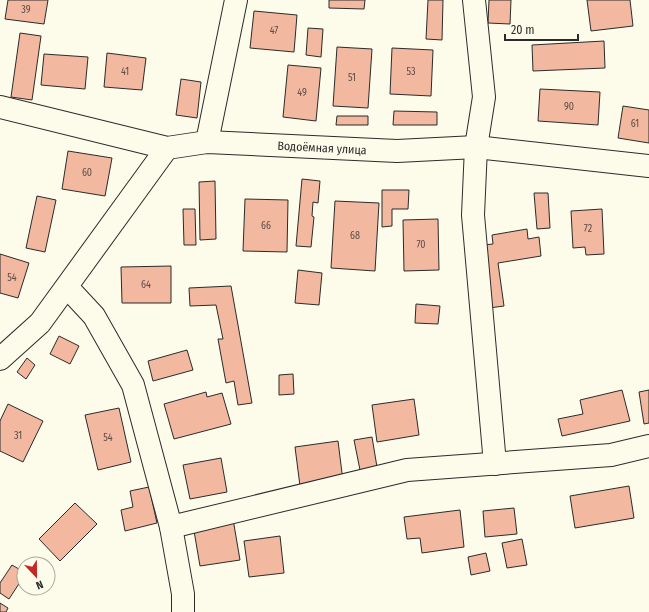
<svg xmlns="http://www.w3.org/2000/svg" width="649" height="612" font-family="'Fira Sans Condensed',sans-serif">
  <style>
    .building { fill: #f2b8a0; stroke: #2b2b2b }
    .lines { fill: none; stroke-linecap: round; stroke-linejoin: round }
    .minor-casing { stroke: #2b2b2b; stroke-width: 24 }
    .minor { stroke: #fdfbea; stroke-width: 22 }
    .labels { text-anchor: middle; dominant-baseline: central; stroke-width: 3; stroke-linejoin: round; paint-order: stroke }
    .number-label { font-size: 10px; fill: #5d4e48 }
    .street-label { font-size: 12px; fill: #2b2b2b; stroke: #fdfbea }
  </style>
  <rect width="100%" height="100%" fill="#fdfbea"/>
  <g class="building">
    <polygon points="8,0 48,0 44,24 5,19"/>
    <polygon points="329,0 365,0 364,9 329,8"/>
    <polygon points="428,0 443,0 442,40 426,39"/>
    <polygon points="489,0 511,0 510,24 488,23"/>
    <polygon points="587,0 630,0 633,26 591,31"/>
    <polygon points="254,11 297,15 294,52 250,48"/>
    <polygon points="308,28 323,29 321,57 306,55"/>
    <polygon points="20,33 41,36 32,100 11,97"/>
    <polygon points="604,41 605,68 533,71 532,45"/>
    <polygon points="337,47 372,49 368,108 333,106"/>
    <polygon points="392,48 433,50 431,96 390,94"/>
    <polygon points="107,53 146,58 142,90 104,87"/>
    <polygon points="44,54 88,57 85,89 41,85"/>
    <polygon points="288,65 321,68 316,121 283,117"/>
    <polygon points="181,79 201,82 197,118 176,115"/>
    <polygon points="540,89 600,92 598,125 538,121"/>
    <polygon points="623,106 649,110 649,143 618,138"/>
    <polygon points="394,111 437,112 437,125 393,125"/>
    <polygon points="337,116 368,116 368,125 336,125"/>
    <polygon points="68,151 112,158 105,196 62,189"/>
    <polygon points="302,179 320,181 318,203 313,202 312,216 314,217 311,247 296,246"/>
    <polygon points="215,181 216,239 200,240 199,182"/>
    <polygon points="382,190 409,190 408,209 392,209 392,226 382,227"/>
    <polygon points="534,193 548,193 550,228 537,229"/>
    <polygon points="37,196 56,200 45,252 26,248"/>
    <polygon points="245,199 288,200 287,252 243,251"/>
    <polygon points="335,201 379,203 375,271 331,268"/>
    <polygon points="183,209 195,209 196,245 184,245"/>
    <polygon points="602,209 604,254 586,255 585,247 573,248 571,211"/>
    <polygon points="438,219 439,270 404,271 403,220"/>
    <polygon points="527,229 528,239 539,237 541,256 498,263 504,306 489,308 483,245 493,244 492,235"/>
    <polygon points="0,254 29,263 18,298 0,293"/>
    <polygon points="171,266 171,303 122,303 121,267"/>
    <polygon points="298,270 322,273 319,305 295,303"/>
    <polygon points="231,286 252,403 238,405 234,381 226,383 218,339 223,339 216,305 190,306 189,288"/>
    <polygon points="416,304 440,306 438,324 415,323"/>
    <polygon points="59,336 79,346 70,364 50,354"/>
    <polygon points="187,350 193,370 153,381 148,361"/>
    <polygon points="27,358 35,365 26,379 17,372"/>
    <polygon points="293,374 294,394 279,395 279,375"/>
    <polygon points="622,390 630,421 562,436 558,419 583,414 580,400"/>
    <polygon points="649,390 649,423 644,424 639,392"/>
    <polygon points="206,392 207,397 222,393 231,424 174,439 164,404"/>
    <polygon points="414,399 419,435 377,442 372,405"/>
    <polygon points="8,404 43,421 23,462 0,451 0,421"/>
    <polygon points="119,408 131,462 98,470 85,415"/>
    <polygon points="372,437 377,467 360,470 354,440"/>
    <polygon points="338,441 343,481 300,486 295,447"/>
    <polygon points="221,458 227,492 190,499 183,465"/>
    <polygon points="629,486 634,518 575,528 570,496"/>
    <polygon points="149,487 157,523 125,531 121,510 133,507 130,491"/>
    <polygon points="75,503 97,524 60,561 39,539"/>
    <polygon points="514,508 517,534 485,537 483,511"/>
    <polygon points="460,510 464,547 422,553 420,538 407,539 404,517"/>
    <polygon points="233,519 240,560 200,566 193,525"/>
    <polygon points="280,536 284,573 249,577 244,541"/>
    <polygon points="522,539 527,565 507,568 502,543"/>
    <polygon points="486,553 490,571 471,575 468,557"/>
    <polygon points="12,565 24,572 24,576 9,599 0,593 0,583"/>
    <polygon points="0,603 8,608 6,612 0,612"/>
  </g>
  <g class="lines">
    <g class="minor-casing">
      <g id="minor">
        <polyline points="474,0 484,97 476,147 473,215 495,464"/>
        <polyline points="0,107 167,148 207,142 397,151 476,147 649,166"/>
        <polyline points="207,142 236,0"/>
        <polyline points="67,287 94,316 133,385 171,527 183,594 183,612"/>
        <polyline points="0,359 40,323 167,148"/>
        <polyline points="171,527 407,470 611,455 649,446"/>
      </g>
    </g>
    <use href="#minor" class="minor"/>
  </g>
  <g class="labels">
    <g class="number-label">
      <text x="26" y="10">39</text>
      <text x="274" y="31">47</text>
      <text x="125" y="72">41</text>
      <text x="411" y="72">53</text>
      <text x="352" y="78">51</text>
      <text x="302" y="93">49</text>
      <text x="569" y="107">90</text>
      <text x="635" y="124">61</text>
      <text x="87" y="173">60</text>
      <text x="266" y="226">66</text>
      <text x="588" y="229">72</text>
      <text x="355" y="236">68</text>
      <text x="421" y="245">70</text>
      <text x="12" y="278">54</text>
      <text x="146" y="285">64</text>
      <text x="18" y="436">31</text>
      <text x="108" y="438">54</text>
    </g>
    <g class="street-label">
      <text transform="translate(322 148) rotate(3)">Водоёмная улица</text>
    </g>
  </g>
  <g transform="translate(36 576) rotate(158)"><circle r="19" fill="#fdfbea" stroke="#a9a89e"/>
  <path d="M0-3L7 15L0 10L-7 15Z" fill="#c62828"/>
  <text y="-6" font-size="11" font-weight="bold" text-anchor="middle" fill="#2b2b2b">N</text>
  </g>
  <path d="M505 34v6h73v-6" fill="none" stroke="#2b2b2b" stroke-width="2"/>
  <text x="511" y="34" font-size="12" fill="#2b2b2b" stroke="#fdfbea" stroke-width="3" paint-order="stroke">20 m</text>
</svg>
